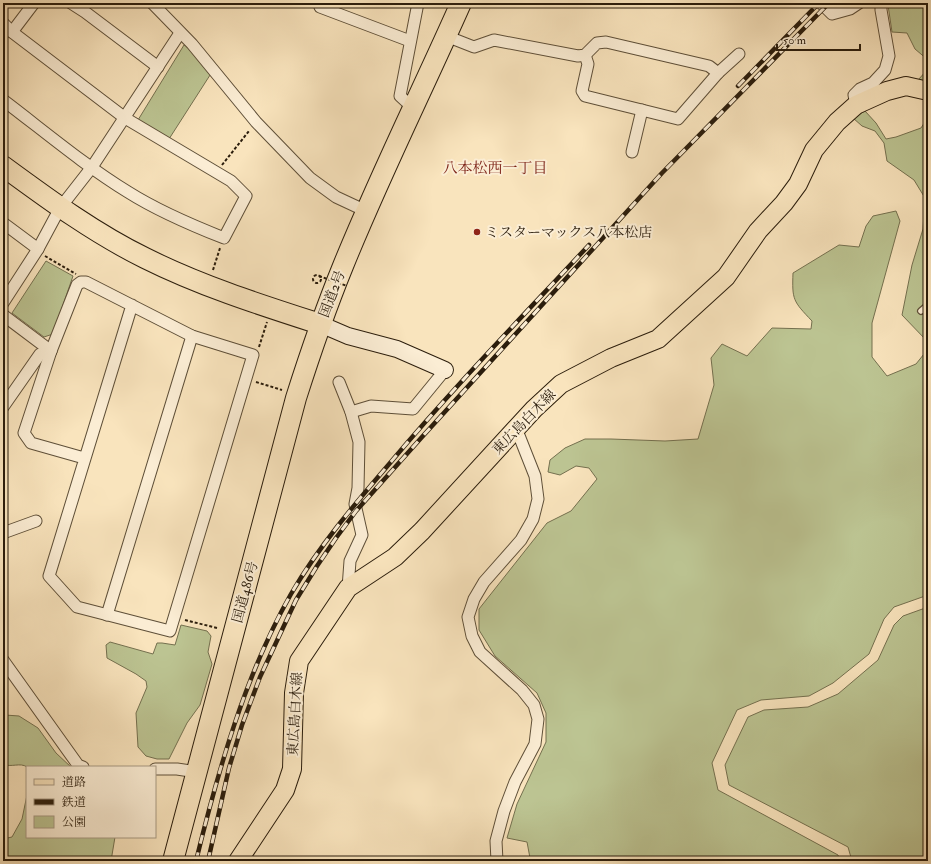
<svg xmlns="http://www.w3.org/2000/svg" width="931" height="864" font-family="'IM FELL Double Pica','Noto Serif JP',serif">
  <style>
    .green { fill: #bcc492; stroke: #74704f }
    .lines { fill: none; stroke-linecap: round; stroke-linejoin: round }
    .lane-casing { stroke: #5e4f38; stroke-width: 8 }
    .street-casing { stroke: #5e4f38; stroke-width: 13 }
    .secondary-casing { stroke: #2b1d0c; stroke-width: 18 }
    .primary-casing { stroke: #2b1d0c; stroke-width: 20 }
    .highway-casing { stroke: #2b1d0c; stroke-width: 22 }
    .path { stroke: #2b1d0c; stroke-width: 2; stroke-dasharray: 3 2; stroke-linecap: butt }
    .lane { stroke: #fbedd4; stroke-width: 5.5 }
    .street { stroke: #fbedd4; stroke-width: 11 }
    .secondary { stroke: #fbedd4; stroke-width: 16 }
    .primary { stroke: #f9e4bd; stroke-width: 18 }
    .highway { stroke: #f9e4bd; stroke-width: 20 }
    .rail-casing { stroke: #2b1d0c; stroke-width: 4.5 }
    .rail { stroke: #fbedd4; stroke-width: 3; stroke-dasharray: 9; stroke-linecap: butt }
    .path-bridge { stroke: #2b1d0c; stroke-width: 2; stroke-dasharray: 3 2; stroke-linecap: butt }
    .poi-dot { fill: #8f2418; stroke: #fbedd4; stroke-width: 1.5 }
    .labels { text-anchor: middle; dominant-baseline: central; stroke-width: 4; stroke-linejoin: round; paint-order: stroke }
    .poi-label { font-size: 14px; fill: #2b1d0c; stroke: #fbedd4; text-anchor: start }
    .street-label { font-size: 14px; fill: #2b1d0c; stroke: #fbedd4 }
    .neighbourhood-label { font-size: 15px; fill: #7a1f14; stroke: #fbedd4 }
  </style>
  <rect width="100%" height="100%" fill="#f9e4bd"/>
  <filter id="stains"><feTurbulence type="fractalNoise" baseFrequency=".005" numOctaves="4"/><feColorMatrix values="0 0 0 0 .2 0 0 0 0 .09 0 0 0 0 .02 0 0 0 .5 -.17"/></filter>
  <radialGradient id="worn" r=".72"><stop offset=".6" stop-color="#630" stop-opacity="0"/><stop offset="1" stop-color="#630" stop-opacity=".3"/></radialGradient>
  <g class="green">
    <polygon points="890,3 928,3 928,60 915,49 907,33 892,32 888,5"/>
    <polygon points="184,45 188,45 212,72 169,139 138,120"/>
    <polygon points="928,69 928,82 918,80"/>
    <polygon points="865,111 876,123 886,139 896,137 921,128 928,117 928,337 926,340 902,315 912,265 923,229 925,198 914,180 887,161 884,143 875,131 862,126 853,118"/>
    <path d="M896,211L900,221L872,323V357L887,376L916,364L928,349V595L894,607L884,619L869,654L833,683L809,696L761,700L737,710L712,763L718,790L838,855L840,861H520L530,858L527,842L507,838L517,804L546,742V713L537,693L495,656L479,630V609L547,523L571,511L597,479L589,468L576,466L560,475L548,472L550,460L565,448L585,439H611L665,441L698,439L714,385L711,358L722,344L747,356L772,328L811,329L812,321C793,301 792,300 793,273L839,245L859,247L866,226L873,216Z"/>
    <polygon points="46,261 73,276 53,334 44,337 12,313"/>
    <polygon points="928,607 928,861 852,861 848,847 729,785 725,765 748,717 764,710 808,707 838,694 878,660 894,625 903,616"/>
    <polygon points="181,625 207,631 211,636 208,652 212,664 200,705 187,723 169,759 157,759 146,756 138,747 136,713 147,687 146,681 136,674 107,658 106,645 110,642 153,654 157,643 162,643 175,645"/>
    <path d="M5,715L19,716L38,728L56,753L71,767H27C20,762 11,768 3,764V716Z"/>
    <polygon points="27,795 27,837 115,837 111,861 3,861 3,839 12,837 22,819"/>
  </g>
  <g class="lines">
    <g class="lane-casing">
      <polyline id="lane" points="921,311 928,305"/>
    </g>
    <g class="street-casing">
      <g id="street">
        <polyline points="71,3 85,12 158,67"/>
        <polyline points="152,3 192,44 256,122 310,178 336,197 366,211"/>
        <polyline points="821,3 832,14 850,9 859,3"/>
        <polyline points="320,7 410,41"/>
        <path d="M3,23L12,32L125,118L231,181L246,196L224,238C191,225 158,211 128,192C84,165 44,131 3,100"/>
        <polyline points="12,32 34,3"/>
        <polyline points="446,36 474,47 494,40 578,56 585,55 597,43 606,42 709,66 718,73"/>
        <polyline points="585,55 588,64 582,91 585,96 678,119 718,73 739,54"/>
        <polyline points="856,105 854,95 860,89 873,83 885,70 889,56 881,10 881,3"/>
        <polyline points="413,108 400,96 418,3"/>
        <polyline points="632,152 642,110"/>
        <polyline points="3,223 38,249"/>
        <polyline points="3,303 38,249 60,208 92,167 180,33"/>
        <polyline points="3,315 51,351"/>
        <polyline points="339,382 351,412 359,442 358,488 355,504 362,535 350,561 348,588"/>
        <polyline points="3,407 40,354 51,351"/>
        <polyline points="351,412 371,406 413,409 445,370"/>
        <polyline points="84,458 31,443 24,433 51,351 77,285 81,282 86,282 192,336 253,355 170,631 77,607 49,576 132,305"/>
        <polyline points="3,533 36,521"/>
        <polyline points="107,615 192,336"/>
        <polyline points="3,660 78,765 83,767"/>
        <polyline points="155,769 177,769 197,772"/>
        <polyline points="497,861 496,841 504,811 515,782 535,744 538,719 534,705 522,690 480,652 472,636 468,617 474,599 484,582 521,540 533,519 538,499 535,476 516,428"/>
      </g>
    </g>
    <g class="secondary-casing">
      <polyline id="secondary" points="320,324 348,336 397,349 445,370"/>
    </g>
    <g class="primary-casing">
      <polyline id="primary" points="238,861 285,790 292,769 294,693 299,661 348,588 395,557 422,531 534,409 561,384 611,358 658,339 726,277 758,231 784,203 798,184 814,150 837,122 856,105 887,91 906,86 928,91"/>
    </g>
    <g class="highway-casing">
      <g id="highway">
        <path d="M3,166C48,199 94,233 145,258C201,286 261,305 320,324"/>
        <path d="M173,861L296,398C310,354 325,310 343,266C379,177 422,91 461,3"/>
      </g>
    </g>
    <g class="path">
      <polyline points="222,165 249,131"/>
      <polyline points="45,256 76,274"/>
      <polyline points="213,270 220,248"/>
      <circle cx="317" cy="279" r="4"/>
      <polyline points="259,347 267,322"/>
      <polyline points="256,382 282,390"/>
      <polyline points="185,620 217,628"/>
    </g>
    <use href="#lane" class="lane"/>
    <use href="#street" class="street"/>
    <use href="#secondary" class="secondary"/>
    <use href="#primary" class="primary"/>
    <use href="#highway" class="highway"/>
    <g class="rail-casing">
      <g id="rail">
        <polyline points="738,86 819,3"/>
        <path d="M196,861C218,771 245,675 291,594C319,546 354,505 390,463C453,388 522,317 589,245"/>
        <polyline points="208,861 229,768 242,725 260,677 296,600 317,566 336,538 356,511 422,437 662,173 829,3"/>
      </g>
    </g>
    <use href="#rail" class="rail"/>
    <polyline class="path-bridge" points="319,276 347,286"/>
  </g>
  <circle class="poi-dot" cx="477" cy="232" r="4"/>
  <g class="labels">
    <g class="poi-label">
      <text x="485" y="232">ミスターマックス八本松店</text>
    </g>
    <g class="street-label">
      <text transform="translate(332 294) rotate(-69)">国道2号</text>
      <text transform="translate(524 422) rotate(-46)">東広島白木線</text>
      <text transform="translate(245 592) rotate(-75)">国道486号</text>
      <text transform="translate(295 714) rotate(-87)">東広島白木線</text>
    </g>
    <g class="neighbourhood-label">
      <text x="495" y="168">八本松西一丁目</text>
    </g>
  </g>
  <rect width="931" height="864" fill="none" stroke="#f9e4bd" stroke-width="16"/>
  <rect x="4" y="4" width="923" height="856" fill="none" stroke="#2b1d0c" stroke-width="2"/>
  <rect x="8" y="8" width="915" height="848" fill="none" stroke="#2b1d0c"/>
  <rect x="26" y="766" width="130" height="72" fill="#fbedd4" stroke="#a89a84"/>
  <rect x="34" y="779" width="20" height="6" fill="#f9e4bd" stroke="#a89a84"/>
  <text x="62" y="786" font-size="12" fill="#2b1d0c">道路</text>
  <rect x="34" y="799" width="20" height="6" fill="#2b1d0c" stroke="#a89a84"/>
  <text x="62" y="806" font-size="12" fill="#2b1d0c">鉄道</text>
  <rect x="34" y="816" width="20" height="12" fill="#bcc492" stroke="#a89a84"/>
  <text x="62" y="826" font-size="12" fill="#2b1d0c">公園</text>
  <path d="M777 44v6h83v-6" fill="none" stroke="#2b1d0c" stroke-width="2"/>
  <text x="783" y="44" font-size="12" fill="#2b1d0c" stroke="#fbedd4" stroke-width="3" paint-order="stroke">50 m</text>
  <rect width="100%" height="100%" filter="url(#stains)"/>
  <rect width="100%" height="100%" fill="url(#worn)"/>
</svg>
